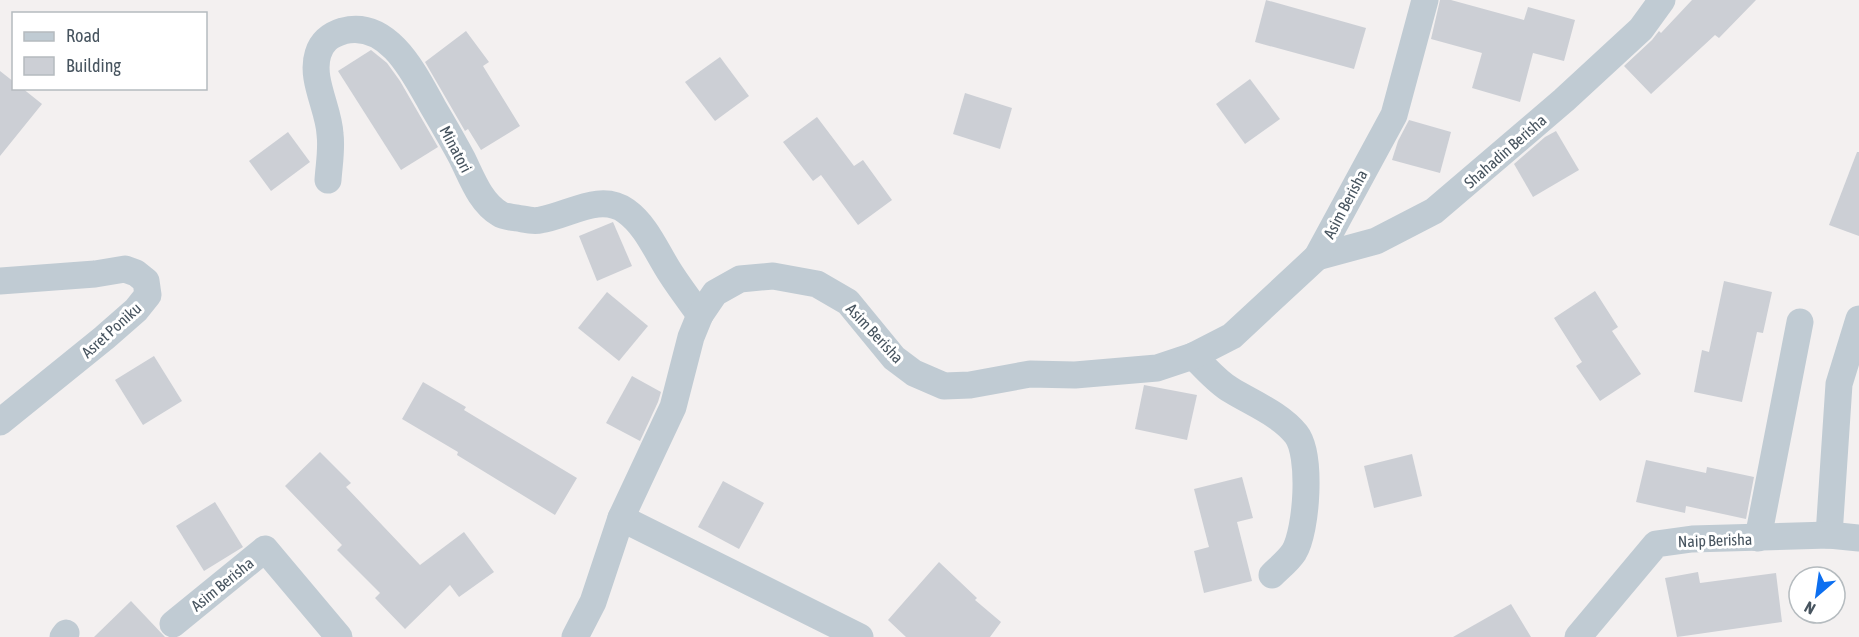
<svg xmlns="http://www.w3.org/2000/svg" width="1859" height="637" font-family="'Asap Condensed',sans-serif">
  <style>
    .building { fill: #cccfd5 }
    .lines { fill: none; stroke-linecap: round; stroke-linejoin: round }
    .minor { stroke: #c0cbd3; stroke-width: 27 }
    .labels { text-anchor: middle; dominant-baseline: central; stroke-width: 6; stroke-linejoin: round; paint-order: stroke }
    .street-label { font-size: 16px; fill: #47545f; stroke: #fff }
  </style>
  <rect width="100%" height="100%" fill="#f3f0f0"/>
  <g class="building">
    <polygon points="1266,0 1366,28 1354,69 1255,42"/>
    <polygon points="1440,0 1451,0 1524,20 1528,7 1575,20 1564,61 1533,53 1520,102 1472,88 1482,53 1431,39"/>
    <polygon points="1692,0 1756,0 1719,38 1715,35 1651,94 1624,66 1652,40 1659,31 1661,33"/>
    <polygon points="466,31 489,62 483,66 520,126 481,150 468,129 465,131 425,62"/>
    <polygon points="371,50 387,63 400,81 438,147 401,170 338,71"/>
    <polygon points="720,57 749,96 715,121 685,82"/>
    <polygon points="0,71 14,82 14,88 22,88 42,104 0,156"/>
    <polygon points="1250,79 1280,119 1245,144 1216,104"/>
    <polygon points="965,93 1012,108 1000,149 953,134"/>
    <polygon points="817,117 854,166 863,160 892,200 858,225 821,175 813,181 783,142"/>
    <polygon points="1409,120 1451,132 1440,173 1392,160 1398,141"/>
    <polygon points="1556,131 1579,170 1533,197 1514,164 1545,137"/>
    <polygon points="288,132 310,162 271,191 249,161"/>
    <polygon points="1857,152 1859,152 1859,236 1829,225"/>
    <polygon points="613,222 632,266 597,281 579,236"/>
    <polygon points="1724,281 1772,292 1763,333 1757,332 1742,402 1694,392 1702,350 1709,352"/>
    <polygon points="1595,291 1618,327 1612,331 1641,374 1600,401 1576,366 1582,362 1554,318"/>
    <polygon points="607,292 648,326 619,361 578,328"/>
    <polygon points="154,356 182,401 143,425 115,380"/>
    <polygon points="632,376 661,392 658,402 640,441 606,423"/>
    <polygon points="423,382 466,407 464,410 577,478 555,515 457,455 458,452 402,419"/>
    <polygon points="1144,385 1197,395 1187,440 1135,429"/>
    <polygon points="320,452 351,483 346,487 420,565 464,532 494,572 459,597 450,585 405,629 375,598 380,593 337,550 342,545 285,486"/>
    <polygon points="1412,454 1422,496 1374,508 1364,466"/>
    <polygon points="1646,460 1706,473 1707,467 1754,477 1746,519 1686,506 1685,513 1636,502"/>
    <polygon points="1242,477 1253,518 1237,522 1252,581 1204,593 1194,551 1209,547 1194,489"/>
    <polygon points="723,481 764,503 739,549 698,527"/>
    <polygon points="215,502 243,547 204,571 176,526"/>
    <polygon points="939,562 977,598 975,600 1001,622 990,637 906,637 888,620"/>
    <polygon points="1698,572 1700,583 1776,573 1782,622 1677,637 1665,578"/>
    <polygon points="131,601 165,637 94,637"/>
    <polygon points="1511,604 1531,637 1453,637"/>
  </g>
  <g class="lines">
    <g class="minor">
      <path d="M328,180C329,165 332,149 330,134C329,109 310,79 318,54C322,41 330,35 343,31C389,19 415,75 433,107C443,124 453,141 462,158C472,178 480,202 500,214C504,217 512,217 517,218C524,219 533,222 540,220C568,216 600,192 626,211C647,226 657,253 671,274C680,288 690,301 700,315"/>
      <polyline points="1317,257 1376,241 1434,211 1564,100 1641,29 1662,0"/>
      <polyline points="0,281 95,274 125,269 136,273 146,281 148,295 136,310 104,338 0,422"/>
      <path d="M1193,356C1205,367 1217,382 1231,390C1252,403 1280,414 1296,434C1312,454 1307,530 1294,552C1289,560 1279,568 1272,575"/>
      <polyline points="621,518 860,637"/>
      <polyline points="1829,535 1839,384 1859,319"/>
      <polyline points="1758,538 1800,322"/>
      <polyline points="173,624 265,549 339,637"/>
      <polyline points="63,637 66,633"/>
      <polyline points="575,637 593,602 621,518 673,407 691,337 700,315 715,293 740,279 773,276 817,284 848,302 894,358 914,373 944,386 970,385 1030,374 1075,375 1157,368 1193,356 1232,336 1317,257 1394,115 1425,0"/>
      <polyline points="1578,637 1656,544 1692,539 1829,535 1859,538"/>
    </g>
  </g>
  <g class="labels">
    <g class="street-label">
      <text transform="translate(456 149) rotate(62)">Minatori</text>
      <text transform="translate(1505 151) rotate(-41)">Shahadin Berisha</text>
      <text transform="translate(1345 204) rotate(-62)">Asim Berisha</text>
      <text transform="translate(111 330) rotate(-42)">Asret Poniku</text>
      <text transform="translate(875 333) rotate(47)">Asim Berisha</text>
      <text transform="translate(1715 540) rotate(-2)">Naip Berisha</text>
      <text transform="translate(222 584) rotate(-39)">Asim Berisha</text>
    </g>
  </g>
  <rect x="12" y="12" width="195" height="78" fill="#ffffff" stroke="#b5bbbf" stroke-width="1.5"/>
  <rect x="24" y="32" width="30" height="9" fill="#c0cbd3" stroke="#b5bbbf" stroke-width="1.5"/>
  <text x="66" y="42" font-size="18" fill="#47545f">Road</text>
  <rect x="24" y="57" width="30" height="18" fill="#cccfd5" stroke="#b5bbbf" stroke-width="1.5"/>
  <text x="66" y="72" font-size="18" fill="#47545f">Building</text>
  <g transform="translate(1817 595) rotate(209)"><circle r="28" fill="#ffffff" stroke="#b5bbbf" stroke-width="1.5"/>
  <path d="M0-4.5L10 22L0 15L-10 22Z" fill="#0d6ff0"/>
  <text y="-9" font-size="16" font-weight="bold" text-anchor="middle" fill="#47545f">N</text>
  </g>
</svg>
